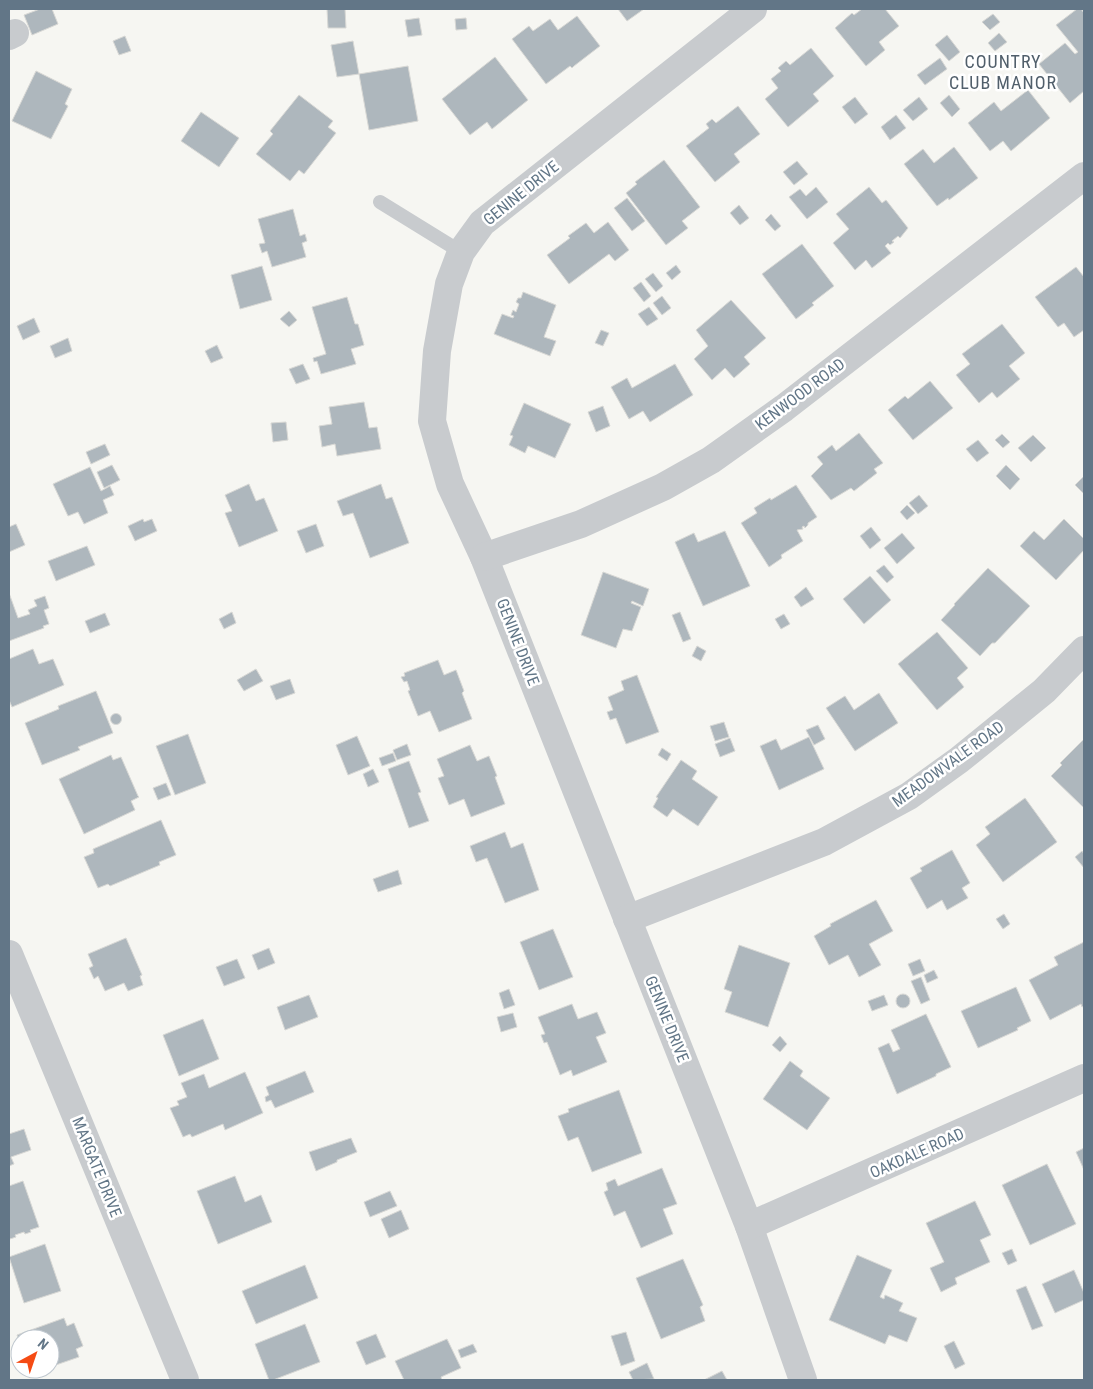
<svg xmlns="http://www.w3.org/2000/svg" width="1093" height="1389" font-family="'Roboto Condensed',sans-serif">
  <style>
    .building { fill: #aeb7bd; stroke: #d8d8d5 }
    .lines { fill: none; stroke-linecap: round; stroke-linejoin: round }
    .lane { stroke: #c8cbce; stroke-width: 14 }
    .street { stroke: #c8cbce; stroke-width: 28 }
    .labels { text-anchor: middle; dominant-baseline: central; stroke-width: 5; stroke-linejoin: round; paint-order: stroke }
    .street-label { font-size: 16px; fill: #627687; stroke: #fff }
    .neighbourhood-label { font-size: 18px; letter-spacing: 1px; fill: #515f6b; stroke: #fff }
  </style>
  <rect width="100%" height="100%" fill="#f6f6f2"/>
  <g class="building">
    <polygon points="40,9 52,9 58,24 32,35 24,15"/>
    <polygon points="327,9 345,9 346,28 328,28"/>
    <polygon points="618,9 644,9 627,21"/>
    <polygon points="862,9 885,9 899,26 879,42 885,50 866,66 835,28 852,13 854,15"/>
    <polygon points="1077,9 1081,9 1084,13 1084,91 1070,103 1039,64 1065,43 1075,54 1078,52 1056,25"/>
    <polygon points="993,14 1000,22 990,30 982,22"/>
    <polygon points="577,16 600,46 574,66 572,68 570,66 546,84 512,39 529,26 533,31 550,19 558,30"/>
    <polygon points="419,18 422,35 408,37 405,20"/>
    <polygon points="466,18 467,29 456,30 455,19"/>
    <polygon points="999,33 1007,42 995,51 988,43"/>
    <polygon points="947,35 960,52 949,61 935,45"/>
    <polygon points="125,36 131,51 119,55 113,41"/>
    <polygon points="353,41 359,74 337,77 331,45"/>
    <polygon points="811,48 834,76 813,94 819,101 788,127 765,99 778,88 771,79 781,71 778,68 786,61 790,65"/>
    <polygon points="495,57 528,100 492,129 487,122 470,135 442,99"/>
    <polygon points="940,58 947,69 925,85 917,75"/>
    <polygon points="408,66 418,121 369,130 359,74"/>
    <polygon points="36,71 72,89 65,104 68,106 51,139 12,121"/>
    <polygon points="1028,90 1050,118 1011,151 1003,141 990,151 968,123 994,102 1001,111"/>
    <polygon points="299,95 333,121 328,127 336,133 304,174 299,170 290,181 256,154 273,134 270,131"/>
    <polygon points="949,95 960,109 952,117 940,103"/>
    <polygon points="855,97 868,114 855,124 842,107"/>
    <polygon points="919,97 928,109 913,121 903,110"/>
    <polygon points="738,106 760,134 734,154 740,162 715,182 686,146 709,128 706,124 712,119 716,123"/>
    <polygon points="201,112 239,138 219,167 181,141"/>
    <polygon points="896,115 906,128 890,140 881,127"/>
    <polygon points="954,147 978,178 949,200 948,198 937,206 904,164 923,149 934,163"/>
    <polygon points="664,160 700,207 682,221 688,228 666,245 626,193 637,184 635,182"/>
    <polygon points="797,161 808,174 794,185 783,172"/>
    <polygon points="816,187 828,202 807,219 789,197 800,189 806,196"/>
    <polygon points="869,187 882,203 886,200 908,228 900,238 898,236 892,241 894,242 890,245 888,243 885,246 891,253 872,268 866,260 855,270 833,243 849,229 836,214"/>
    <polygon points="627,198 645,221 632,231 614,208"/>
    <polygon points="739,205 749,218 740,225 730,213"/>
    <polygon points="293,209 300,236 305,234 307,241 302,243 306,257 272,267 267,251 262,253 259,244 265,243 258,219"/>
    <polygon points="771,214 781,226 775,231 765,220"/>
    <polygon points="608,222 629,250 615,261 609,254 569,284 547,255 570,238 568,236 586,223 594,233"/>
    <polygon points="802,244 834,286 812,303 814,305 796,319 762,274"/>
    <polygon points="676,265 681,272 672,280 666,273"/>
    <polygon points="262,266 272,300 240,309 231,275"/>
    <polygon points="1076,267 1084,277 1084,330 1074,337 1064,323 1058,327 1035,297"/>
    <polygon points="653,273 663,286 656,292 645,279"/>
    <polygon points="641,282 651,296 644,302 633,288"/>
    <polygon points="523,292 556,305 544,337 556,341 550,356 494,334 502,314 513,318 514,316 511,315 513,310 516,312 519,304 516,302 518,298 521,298"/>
    <polygon points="662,296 671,308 662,315 653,303"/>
    <polygon points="347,297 355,324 358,324 364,345 351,349 356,364 321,374 317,361 314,362 313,358 326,354 312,307"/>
    <polygon points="731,300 766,338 744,357 750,364 734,378 725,368 712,380 694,359 708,346 696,330"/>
    <polygon points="649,307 658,319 647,326 638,314"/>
    <polygon points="289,311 297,320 289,327 280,319"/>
    <polygon points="34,318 40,332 23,340 17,326"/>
    <polygon points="1002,324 1025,353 1009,366 1020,379 997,398 992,392 979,403 956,375 970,364 962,354"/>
    <polygon points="601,330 609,333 603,346 595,343"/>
    <polygon points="68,338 72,351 55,358 50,346"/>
    <polygon points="217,345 223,358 211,363 205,351"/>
    <polygon points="303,364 310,379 296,384 289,369"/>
    <polygon points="675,364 693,395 650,422 643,411 629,419 611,387 627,378 632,388"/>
    <polygon points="930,381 953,408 913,440 888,410 905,396 908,399"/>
    <polygon points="364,402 369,428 377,427 381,449 337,456 335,444 322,447 319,426 332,424 329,407"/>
    <polygon points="524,403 571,424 555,458 528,446 525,453 509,445 513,436 510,435"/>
    <polygon points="603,406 610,426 596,432 588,412"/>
    <polygon points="286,422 288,440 273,442 271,423"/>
    <polygon points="859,433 883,463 874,469 877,473 854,491 851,488 831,500 811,476 823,464 817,457 832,445 836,451"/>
    <polygon points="1002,434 1010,442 1003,448 995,440"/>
    <polygon points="1033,435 1046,448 1031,462 1018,448"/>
    <polygon points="978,440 989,453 977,462 966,449"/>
    <polygon points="105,444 110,455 91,464 86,452"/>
    <polygon points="112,465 120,480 104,488 97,472"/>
    <polygon points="1006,465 1020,479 1010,490 996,476"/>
    <polygon points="90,467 101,491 110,486 114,495 103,500 108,513 84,524 78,512 68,516 53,484"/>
    <polygon points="1084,476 1084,494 1075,485"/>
    <polygon points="249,484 256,501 264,498 278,531 239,547 225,513 232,511 225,495"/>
    <polygon points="381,484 386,499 392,497 409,543 370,558 353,513 343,516 337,501"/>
    <polygon points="796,485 817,517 808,523 808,525 805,528 804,526 802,527 803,529 797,530 803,541 781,555 782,558 769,567 741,523 757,513 754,508 770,498 771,500"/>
    <polygon points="919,495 928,506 918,514 909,503"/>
    <polygon points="907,505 915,513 907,520 900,512"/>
    <polygon points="143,519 144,522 152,519 157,531 135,541 128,526"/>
    <polygon points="1064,519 1084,539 1084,550 1056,580 1020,546 1034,531 1044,540"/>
    <polygon points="16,524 25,545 9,552 9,527"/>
    <polygon points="316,524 324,546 306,553 297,531"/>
    <polygon points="871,527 881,540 870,549 860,536"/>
    <polygon points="725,531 750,586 703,606 675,542 694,533 698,542"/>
    <polygon points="902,533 915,548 897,564 884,548"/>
    <polygon points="87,546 95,565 56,581 48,561"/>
    <polygon points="884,565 894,577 887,583 876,571"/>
    <polygon points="988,568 1030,606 995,643 992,643 980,656 941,620 955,605 954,604"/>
    <polygon points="603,572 649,589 643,606 632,601 631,603 641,607 632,631 623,629 616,648 581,635"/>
    <polygon points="870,576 891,600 864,624 843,599"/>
    <polygon points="806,587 814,599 801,607 794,597"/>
    <polygon points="9,593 18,618 30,614 28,610 37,606 34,600 45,596 49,608 44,610 49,624 43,626 44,628 9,641"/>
    <polygon points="232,612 236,623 224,629 219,619"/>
    <polygon points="680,612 691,639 683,642 672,615"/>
    <polygon points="105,613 110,625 90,633 85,621"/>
    <polygon points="784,614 790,624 781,629 775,619"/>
    <polygon points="937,632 968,668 957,678 964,687 937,710 898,664"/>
    <polygon points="697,646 706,651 701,661 692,656"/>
    <polygon points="33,649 39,664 53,659 64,685 12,707 9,700 9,659"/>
    <polygon points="438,660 444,675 456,670 464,691 462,693 472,719 439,732 430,711 418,716 408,691 410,690 407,681 404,682 401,677 405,676 404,673"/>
    <polygon points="256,669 263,681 244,691 237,680"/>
    <polygon points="637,675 659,732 626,744 616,718 610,720 607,712 613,710 608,697 624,690 621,681"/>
    <polygon points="290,679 295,693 276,700 270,686"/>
    <polygon points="96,691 113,733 78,747 80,750 42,765 25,723 59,709 58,706"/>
    <polygon points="879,693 898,723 855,751 826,708 845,696 854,710"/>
    <circle cx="116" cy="719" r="5.5"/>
    <polygon points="724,722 729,737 715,741 710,726"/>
    <polygon points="818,725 825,739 814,745 806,730"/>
    <polygon points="188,734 206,783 175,795 156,746"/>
    <polygon points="357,736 370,766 348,775 336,745"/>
    <polygon points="809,737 824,769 779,790 760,746 776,739 781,750"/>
    <polygon points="730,738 735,751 720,757 715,744"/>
    <polygon points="1084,739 1084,808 1051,776 1062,765 1060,763"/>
    <polygon points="407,744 411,755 397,760 393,750"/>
    <polygon points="470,745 477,761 489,756 497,776 495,777 505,804 471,817 464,799 449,805 438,778 444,776 437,759"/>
    <polygon points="662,748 671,754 667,761 658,755"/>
    <polygon points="393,753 396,761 382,766 379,758"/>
    <polygon points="111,755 113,760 121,757 138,796 139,797 131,801 135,810 84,834 59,779"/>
    <polygon points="681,760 697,771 692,779 718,797 698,826 673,809 667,817 653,807 658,798 656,797"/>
    <polygon points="409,761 421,792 418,793 429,821 409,828 388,769"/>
    <polygon points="373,769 379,782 368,787 363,774"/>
    <polygon points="166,783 171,795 158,800 153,788"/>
    <polygon points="1025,798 1057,842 1003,882 976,845 990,834 985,827"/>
    <polygon points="161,820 176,855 159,862 160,865 110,886 108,884 98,888 84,857 94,853 93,849"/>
    <polygon points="505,832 511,848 523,843 539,890 505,903 487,858 476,862 470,846"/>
    <polygon points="952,850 970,883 962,888 968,898 947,910 942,900 927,909 910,878 922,871 920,868 922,867"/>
    <polygon points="1082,851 1084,854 1084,868 1075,857"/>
    <polygon points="398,870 402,884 378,892 373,879"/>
    <polygon points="876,900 893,931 869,944 881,965 859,977 848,955 829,965 814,936 831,926 830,924"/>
    <polygon points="1004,914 1010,924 1003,929 996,919"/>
    <polygon points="553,929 573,977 539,990 520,942"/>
    <polygon points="126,938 142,975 140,976 143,985 128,991 124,983 105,991 98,976 94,979 89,968 93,966 88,954"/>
    <polygon points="1084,942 1084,1006 1082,1007 1081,1004 1050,1020 1029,980 1058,965 1054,957"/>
    <polygon points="739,945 790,963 768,1027 725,1012 732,992 724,989"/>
    <polygon points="269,948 275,963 258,970 252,955"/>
    <polygon points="237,959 245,978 224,986 216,967"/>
    <polygon points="920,959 925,971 913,976 908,964"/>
    <polygon points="934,970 938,978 927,983 924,975"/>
    <polygon points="921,977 930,1000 921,1004 911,981"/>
    <polygon points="1016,987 1031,1021 1017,1028 1018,1030 978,1048 961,1011"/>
    <polygon points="509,989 515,1005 504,1009 499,993"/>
    <circle cx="903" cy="1001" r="7"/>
    <polygon points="309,995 318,1017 285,1030 277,1007"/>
    <polygon points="884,995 888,1005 872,1011 868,1001"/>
    <polygon points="572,1004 578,1019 597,1012 606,1033 596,1037 607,1062 573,1076 571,1070 560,1075 547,1042 544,1043 541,1035 545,1034 538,1017"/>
    <polygon points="513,1013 517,1027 501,1032 497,1017"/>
    <polygon points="926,1014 951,1067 936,1074 936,1076 897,1094 878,1048 889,1043 893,1052 900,1049 891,1030"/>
    <polygon points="203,1019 219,1059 179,1076 163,1035"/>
    <polygon points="780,1036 787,1044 780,1052 772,1045"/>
    <polygon points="790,1061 803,1071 800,1076 830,1098 807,1130 763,1099"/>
    <polygon points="305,1071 314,1092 275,1108 271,1100 266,1102 265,1097 269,1095 266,1087"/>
    <polygon points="245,1072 263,1113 225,1130 223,1124 192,1137 190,1134 183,1137 170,1108 179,1105 177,1101 187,1097 181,1083 204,1074 209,1088"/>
    <polygon points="619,1090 642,1153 592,1172 578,1137 568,1141 558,1116 569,1112 568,1109"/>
    <polygon points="24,1129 31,1150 11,1157 14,1164 9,1166 9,1134"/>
    <polygon points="351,1138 357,1152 337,1160 337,1162 316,1171 309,1152"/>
    <polygon points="1084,1148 1084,1170 1076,1152"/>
    <polygon points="1047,1164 1076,1224 1030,1245 1002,1185"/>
    <polygon points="662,1168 677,1204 663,1209 673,1234 641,1248 625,1211 614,1216 604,1192 608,1190 606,1183 615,1179 618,1186"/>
    <polygon points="235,1176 245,1202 261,1195 272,1222 218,1244 197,1191"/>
    <polygon points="23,1181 39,1227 30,1230 31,1232 25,1234 24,1232 15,1235 16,1237 10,1239 9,1237 9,1186"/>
    <polygon points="390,1191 397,1206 370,1217 364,1202"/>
    <polygon points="975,1201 991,1235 980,1240 990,1262 955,1278 957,1284 941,1292 930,1268 944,1262 926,1223"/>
    <polygon points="401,1210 409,1229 389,1238 381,1219"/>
    <polygon points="45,1244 61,1291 24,1303 9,1257"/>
    <polygon points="1012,1249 1017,1261 1008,1265 1002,1253"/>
    <polygon points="857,1255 892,1270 880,1297 884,1299 885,1295 903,1303 899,1311 917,1318 907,1342 889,1335 885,1344 829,1320"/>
    <polygon points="683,1259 703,1305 700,1307 705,1321 661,1339 636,1278"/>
    <polygon points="305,1265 318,1298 256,1324 242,1291"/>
    <polygon points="1074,1270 1084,1293 1084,1300 1055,1313 1042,1284"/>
    <polygon points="1026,1286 1043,1326 1032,1330 1016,1290"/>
    <polygon points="64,1318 67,1326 74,1323 83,1346 76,1349 79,1357 50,1367 50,1339 20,1339 20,1343 17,1335"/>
    <polygon points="305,1324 320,1362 273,1380 269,1380 255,1344"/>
    <polygon points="626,1332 635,1361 621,1366 611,1336"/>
    <polygon points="376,1334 386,1357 366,1365 356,1342"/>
    <polygon points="447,1339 461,1368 441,1377 442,1380 404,1380 395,1361"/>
    <polygon points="954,1341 965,1364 955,1369 944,1346"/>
    <polygon points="473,1344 477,1352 461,1358 458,1350"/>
    <polygon points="647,1363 654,1379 633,1380 629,1372"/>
    <polygon points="722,1371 727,1380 704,1380"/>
  </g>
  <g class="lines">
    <polyline class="lane" points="380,202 461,252"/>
    <g class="street">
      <polyline points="753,9 482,223 461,252 449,284 437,351 432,421 450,484 484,557 749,1226 803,1380"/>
      <polyline points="9,36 15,33"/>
      <polyline points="484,557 581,524 663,487 711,460 784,408 1084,176"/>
      <polyline points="627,919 824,842 909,796 959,760 1044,691 1084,650"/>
      <polyline points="9,954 185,1380"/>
      <polyline points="749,1226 1084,1078"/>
    </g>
  </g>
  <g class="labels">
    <g class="street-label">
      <text transform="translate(521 193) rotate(-39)">GENINE DRIVE</text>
      <text transform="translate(800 394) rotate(-37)">KENWOOD ROAD</text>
      <text transform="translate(518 642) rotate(69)">GENINE DRIVE</text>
      <text transform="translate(948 764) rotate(-36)">MEADOWVALE ROAD</text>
      <text transform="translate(667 1019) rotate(68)">GENINE DRIVE</text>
      <text transform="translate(917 1153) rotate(-24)">OAKDALE ROAD</text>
      <text transform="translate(97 1167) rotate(68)">MARGATE DRIVE</text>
    </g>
    <g class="neighbourhood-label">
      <text x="1003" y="61">COUNTRY<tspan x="1003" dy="21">CLUB MANOR</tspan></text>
    </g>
  </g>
  <rect width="1093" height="1389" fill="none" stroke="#627687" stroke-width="20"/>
  <g transform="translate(35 1354) rotate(40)"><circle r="24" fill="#ffffff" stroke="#c0c8cf"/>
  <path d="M0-4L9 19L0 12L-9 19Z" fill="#f54b14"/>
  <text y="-8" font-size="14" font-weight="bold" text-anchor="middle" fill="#627687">N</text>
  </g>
</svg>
